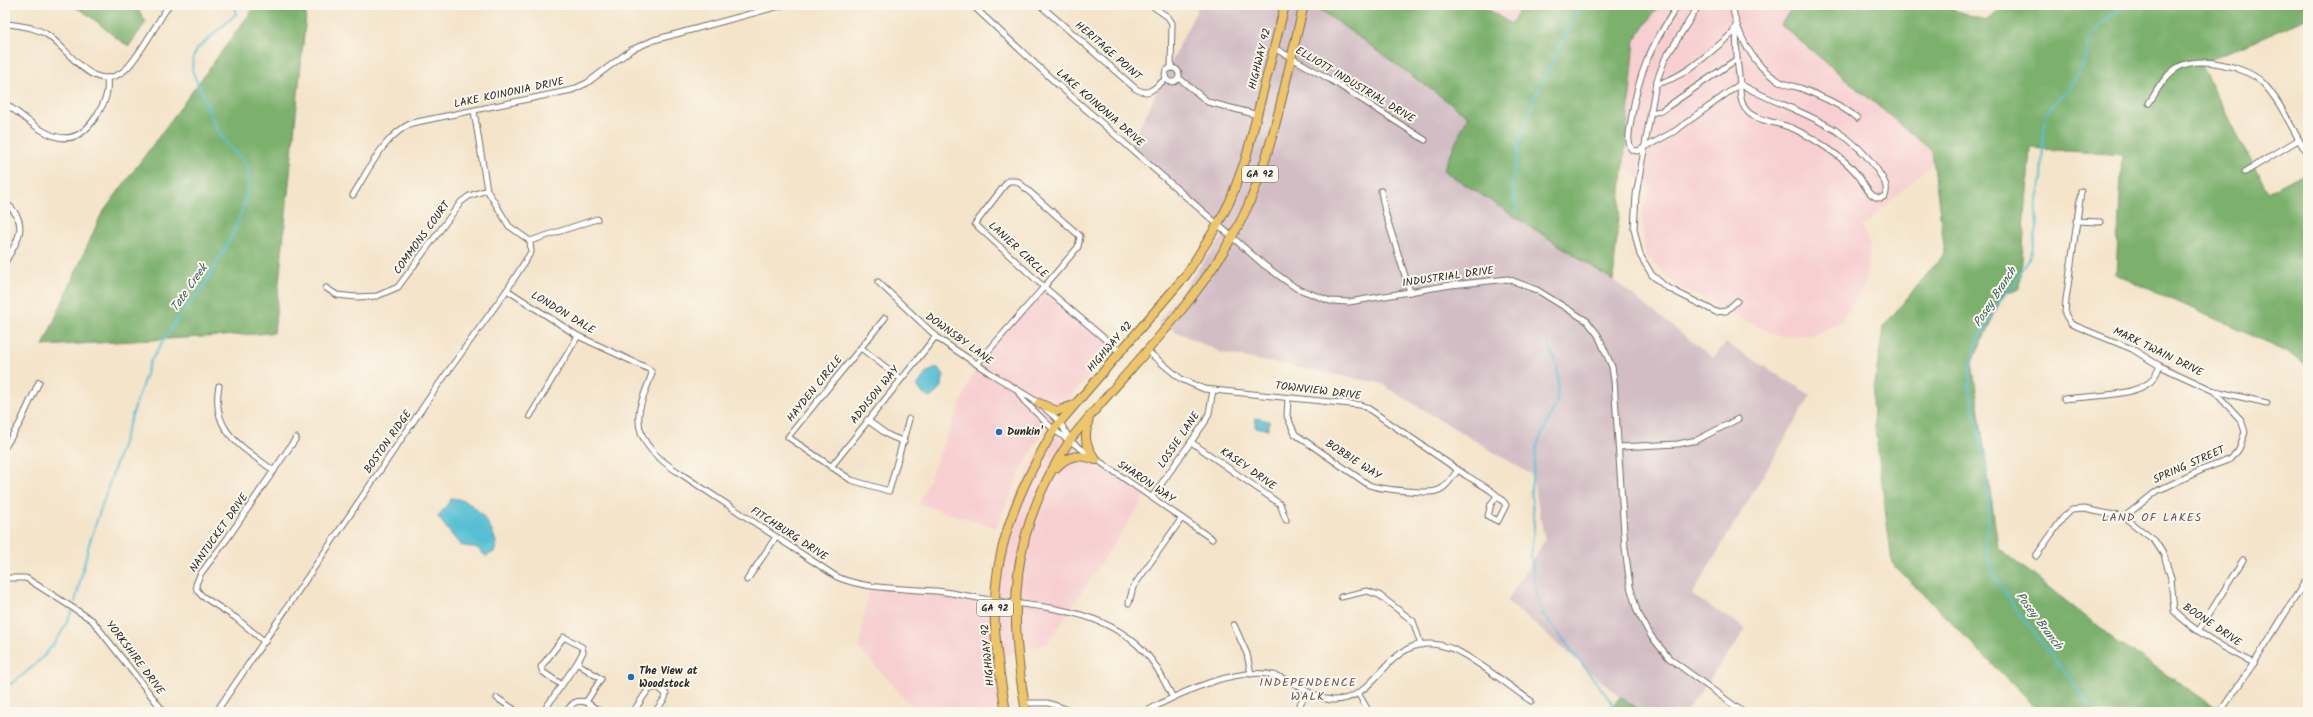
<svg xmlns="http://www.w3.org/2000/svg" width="2313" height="717" font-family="Kalam,sans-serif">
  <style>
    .built { fill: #f7cfd0 }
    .industrial { fill: #d2bdc5 }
    .forest { fill: #7bb06d; stroke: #536e4c }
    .water { fill: #56bfd3; stroke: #40757f }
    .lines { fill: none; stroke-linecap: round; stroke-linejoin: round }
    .stream { stroke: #56bfd3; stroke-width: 2 }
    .street-casing { stroke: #716c63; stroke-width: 7 }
    .primary-casing { stroke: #716c63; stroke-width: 10 }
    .street { stroke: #fff; stroke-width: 5 }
    .primary { stroke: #eec569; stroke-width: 8 }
    .poi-dot { fill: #1f6fb2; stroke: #fbf7ec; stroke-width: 1.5 }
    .labels { text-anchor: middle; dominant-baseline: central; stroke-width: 4; stroke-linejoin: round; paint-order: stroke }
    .shield { fill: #fbf7ec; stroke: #696865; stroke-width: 1 }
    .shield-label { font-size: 10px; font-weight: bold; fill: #2b2b2b }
    .street-label { font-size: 11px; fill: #2b2b2b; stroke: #fbf7ec }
    .poi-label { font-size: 11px; font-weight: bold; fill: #2b2b2b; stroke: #fbf7ec; text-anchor: start }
    .water-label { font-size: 12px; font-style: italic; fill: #3a5f66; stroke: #fbf7ec }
    .neighbourhood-label { font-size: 12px; letter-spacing: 1px; fill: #6a5260; stroke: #fbf7ec }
  </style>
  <rect width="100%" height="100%" fill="#fbf7ec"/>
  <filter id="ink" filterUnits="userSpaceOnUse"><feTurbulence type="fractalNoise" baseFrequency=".025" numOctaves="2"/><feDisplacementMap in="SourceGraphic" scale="8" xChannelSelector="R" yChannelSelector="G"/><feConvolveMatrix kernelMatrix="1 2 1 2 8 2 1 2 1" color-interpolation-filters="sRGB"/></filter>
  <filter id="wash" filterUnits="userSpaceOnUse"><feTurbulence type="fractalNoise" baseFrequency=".012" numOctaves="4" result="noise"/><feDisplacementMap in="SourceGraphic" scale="16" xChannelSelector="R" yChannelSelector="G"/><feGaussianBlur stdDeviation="0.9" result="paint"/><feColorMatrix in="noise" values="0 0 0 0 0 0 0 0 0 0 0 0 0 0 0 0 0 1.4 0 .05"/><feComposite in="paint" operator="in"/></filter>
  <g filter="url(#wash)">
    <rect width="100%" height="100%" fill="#f4e4ca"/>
    <g class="built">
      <polygon points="1481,5 1522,5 1511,24"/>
      <polygon points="1659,5 1793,5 1782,25 1931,151 1933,163 1862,227 1870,245 1865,283 1841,321 1815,335 1778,336 1678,287 1646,255 1641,215 1652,187 1623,167 1635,40"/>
      <polygon points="1044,287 1114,347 1048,424 1027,458 996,528 919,504 977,364"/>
      <polygon points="1049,432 1147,494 1048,643 1002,657 1008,712 917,712 859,648 869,588 994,602 1010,506"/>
    </g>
    <polygon class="industrial" points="1199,5 1314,5 1468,116 1443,170 1613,280 1713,358 1726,343 1811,395 1692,595 1746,629 1686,712 1644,712 1620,697 1507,601 1545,540 1532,475 1389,389 1384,384 1222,353 1158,323 1226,232 1130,147"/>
    <g class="forest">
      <path d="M71,5H135L146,22L129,46C108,35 93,14 71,5Z"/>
      <polygon points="256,5 307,5 274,333 43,346 101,215"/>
      <polygon points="1314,5 1481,5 1511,24 1522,5 1659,5 1635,40 1613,280 1443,170 1468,116"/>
      <polygon points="1793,5 1940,5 1986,21 2004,5 2308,5 2308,18 2200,64 2268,192 2308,171 2308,368 2288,352 2116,274 2122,155 2030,148 2020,288 2004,293 1972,362 1998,547 2120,644 2223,712 2040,712 1892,563 1872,404 1883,327 1945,253 1932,151 1781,25"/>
      <polygon points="1620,697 1644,712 1607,712"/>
    </g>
    <g class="water">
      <polygon points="938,368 944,375 940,389 930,398 923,394 917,386 927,372"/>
      <polygon points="1256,418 1269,421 1268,429 1255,427"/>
      <path d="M452,498C476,500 491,524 497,545L494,552L486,556L477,548L460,545L438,517Z"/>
    </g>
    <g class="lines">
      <g class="stream">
        <polyline points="1517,212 1512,183 1519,144 1535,97 1574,19 1579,5"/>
        <polyline points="1548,343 1557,365 1558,388 1556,405 1537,445 1531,488 1534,527 1531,555 1535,587 1542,612 1619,712"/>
        <polyline points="75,602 89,544 150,362 174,324 204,286 233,234 244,205 249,183 248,168 241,158 229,147 217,129 192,70 193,58 197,49 236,14 236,5"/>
        <path d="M5,688C36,667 58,646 72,611"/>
        <polyline points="2095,712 2020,614 1994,576 1987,555 1986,542 1989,508 1985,463 1969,385 1971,362 1976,344 2000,300 2012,287 2031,255 2037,229 2036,211 2042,178 2043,138 2047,112 2066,91 2083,67 2091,38 2100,25 2125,5"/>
      </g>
    </g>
  </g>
  <g filter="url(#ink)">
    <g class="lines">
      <g class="street-casing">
        <g id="street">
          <polyline points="972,5 1057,84 1264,265 1296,288 1330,301 1349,302 1451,285 1508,279 1537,290 1587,321 1598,335 1612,367 1614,380 1625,548 1630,586 1637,611 1651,636 1669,658 1743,712"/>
          <path d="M1040,5L1136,89C1151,97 1154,87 1166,79"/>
          <polyline points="1151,5 1168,17 1172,23 1171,68"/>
          <path d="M1678,5C1651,46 1639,71 1631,120C1630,130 1626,141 1632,150L1638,151L1675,131L1740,84"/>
          <polyline points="1699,5 1665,59 1656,83 1636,195 1634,229 1640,255 1652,275 1666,287 1716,312 1726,311 1737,301"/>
          <path d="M1732,5C1737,34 1753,66 1779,81C1786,85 1793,86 1800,88C1820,96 1840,104 1857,118"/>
          <path d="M5,24C19,25 34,27 46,34C70,49 94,98 126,69C139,57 158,21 169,5"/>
          <polyline points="1274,48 1331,80 1425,140"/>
          <path d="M1737,59L1740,84C1790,112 1844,120 1878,171C1883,179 1889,186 1885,196L1881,198C1870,198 1865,186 1860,178C1850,164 1835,153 1821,144C1812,138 1803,133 1794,129C1767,117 1738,125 1740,84"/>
          <circle cx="1172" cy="75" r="7"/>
          <polyline points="1179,78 1208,102 1258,115"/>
          <path d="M1656,84C1685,78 1710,52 1733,33L1735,27"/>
          <path d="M5,103C34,124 67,161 95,118C104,104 109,95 107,78"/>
          <path d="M2149,103C2157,91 2164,76 2177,68C2198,55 2246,66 2263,83C2282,103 2293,132 2308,155"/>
          <polyline points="474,111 487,190 509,226 530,241"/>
          <polyline points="1650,113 1661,111 1737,59 1736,26"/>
          <polyline points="2245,172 2298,140"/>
          <polygon points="1008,181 1017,181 1080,236 1078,247 1044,287 975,224"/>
          <polyline points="1381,191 1385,212 1410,292"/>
          <polyline points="2081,192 2066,300 2065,314 2071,324 2132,349 2160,366 2214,391 2241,420 2245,432 2239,449 2231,459 2204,469 2157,491 2124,517"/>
          <path d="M353,195C369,170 383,136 412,123L572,90L587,83L631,50L654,40L783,5"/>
          <path d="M5,202C30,223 19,239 5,262"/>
          <polyline points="2076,221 2100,222"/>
          <polyline points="530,241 597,219"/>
          <polyline points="878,282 939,339 990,373 1039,403 1060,422 1070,440"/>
          <polyline points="326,288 337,295 356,297 377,296 398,287 461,202 469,196 487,190"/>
          <path d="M507,290L578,336L649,369L652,373C648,386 640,401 639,414C636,444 662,462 684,476L837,577C868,590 902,588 936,591C956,593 976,598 996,601C1050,607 1112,612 1149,657C1159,669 1165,683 1172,696"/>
          <polyline points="885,318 788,437 851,480 889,491 909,419"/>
          <polyline points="861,348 901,379"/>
          <path d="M1146,350L1181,379L1204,389L1360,405L1366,407C1400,430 1433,453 1467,476C1480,484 1498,493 1506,505L1498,521L1488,516L1491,504L1497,496"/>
          <polyline points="977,364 1044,287 1120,352"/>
          <path d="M219,386C210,432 243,447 274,471"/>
          <polyline points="1017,390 1024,401 1054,430 1212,539"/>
          <polyline points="2215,391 2267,403"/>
          <path d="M1288,398L1287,416L1295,434L1369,485C1380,489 1425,494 1436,491C1446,489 1452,477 1458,470"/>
          <path d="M2064,399C2087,396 2132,397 2150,382C2155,378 2157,372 2160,366"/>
          <polyline points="530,416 578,336"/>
          <polyline points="867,420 888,435 904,442"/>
          <polyline points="1191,442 1280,504 1286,520"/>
          <polyline points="5,447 20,423 39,382"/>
          <polyline points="1619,447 1678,444 1697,440 1738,419"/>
          <polyline points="831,467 936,336"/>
          <polyline points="1152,497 1205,422 1209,413 1213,390"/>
          <path d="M2036,556L2065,515L2072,510L2084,509L2124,517L2155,541L2164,555L2171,578L2174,611C2195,632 2227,650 2254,663"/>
          <polyline points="5,578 26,578 92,620 164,712"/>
          <polyline points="747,580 776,537"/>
          <polyline points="1341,597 1367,591 1379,595 1413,621 1421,645"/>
          <polyline points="1129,603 1133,587 1182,518"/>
          <polyline points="1234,625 1247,654 1251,674"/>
          <polyline points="2199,630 2243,560"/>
          <polyline points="265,642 236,618 202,596 197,590 196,584 201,573 227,539 296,438"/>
          <polyline points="562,685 543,672 541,667 564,637 582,647 583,652 577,663"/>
          <polyline points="1358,693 1369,712"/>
          <polyline points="497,698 516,711"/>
          <polyline points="586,702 601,712"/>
          <polyline points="1024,703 1048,703 1066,709"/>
          <polyline points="1072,711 1074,712"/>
          <polyline points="216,712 436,388 507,290 531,252 530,241"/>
          <path d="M543,712L577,663L601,679L586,702C575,699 572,704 566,712"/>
          <polyline points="633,712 648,690 658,687 666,694 665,698 655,712"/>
          <path d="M1145,712C1179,693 1242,663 1280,677C1298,684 1314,699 1333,700C1384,701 1386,624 1453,649C1475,658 1510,687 1531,701"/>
          <polyline points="1296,712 1307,691"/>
          <polyline points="2220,712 2254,663 2308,577"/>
        </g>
      </g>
      <g class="primary-casing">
        <g id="primary">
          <polyline points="1039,403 1057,411 1074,405"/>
          <path d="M1089,418C1084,438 1084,443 1096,460"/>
          <path d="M1056,468C1069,454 1079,454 1096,460"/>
          <path d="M1006,712C1000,676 993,637 995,600C997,538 1024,480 1055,428L1186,275L1218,224L1230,201L1246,158L1285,5"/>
          <path d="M1026,712C1008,608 1009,532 1070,440C1130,365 1206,297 1247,208C1275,146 1287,71 1304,5"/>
        </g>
      </g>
      <use href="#street" class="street"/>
      <use href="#primary" class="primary"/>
    </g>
  </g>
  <g class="poi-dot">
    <circle cx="999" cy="432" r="4"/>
    <circle cx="631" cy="677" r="4"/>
  </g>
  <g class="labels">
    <g class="shield">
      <rect x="1242" y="166" width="36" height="16" rx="3"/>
      <rect x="977" y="600" width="36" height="16" rx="3"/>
    </g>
    <g class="shield-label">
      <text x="1260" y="174">GA 92</text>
      <text x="995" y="608">GA 92</text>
    </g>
    <g class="street-label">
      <text transform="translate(1108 51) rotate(41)">HERITAGE POINT</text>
      <text transform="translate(1260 59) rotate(-76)">HIGHWAY 92</text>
      <text transform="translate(1355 85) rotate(31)">ELLIOTT INDUSTRIAL DRIVE</text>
      <text transform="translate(509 93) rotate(-12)">LAKE KOINONIA DRIVE</text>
      <text transform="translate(1100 108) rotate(41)">LAKE KOINONIA DRIVE</text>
      <text transform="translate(422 238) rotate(-54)">COMMONS COURT</text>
      <text transform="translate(1018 250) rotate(43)">LANIER CIRCLE</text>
      <text transform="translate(1448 277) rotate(-8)">INDUSTRIAL DRIVE</text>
      <text transform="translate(563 313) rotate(31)">LONDON DALE</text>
      <text transform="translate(959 339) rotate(36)">DOWNSBY LANE</text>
      <text transform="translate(1110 347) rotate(-49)">HIGHWAY 92</text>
      <text transform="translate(2158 352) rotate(26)">MARK TWAIN DRIVE</text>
      <text transform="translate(815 389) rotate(-51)">HAYDEN CIRCLE</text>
      <text transform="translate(1318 391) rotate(7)">TOWNVIEW DRIVE</text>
      <text transform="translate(875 395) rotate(-51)">ADDISON WAY</text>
      <text transform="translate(1179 440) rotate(-56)">LOSSIE LANE</text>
      <text transform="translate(388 442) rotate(-55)">BOSTON RIDGE</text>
      <text transform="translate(1353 460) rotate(33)">BOBBIE WAY</text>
      <text transform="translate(2189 465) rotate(-24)">SPRING STREET</text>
      <text transform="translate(1248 469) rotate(35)">KASEY DRIVE</text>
      <text transform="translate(1146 482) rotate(34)">SHARON WAY</text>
      <text transform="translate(219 533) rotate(-55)">NANTUCKET DRIVE</text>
      <text transform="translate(789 534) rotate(33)">FITCHBURG DRIVE</text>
      <text transform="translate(2212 625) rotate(34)">BOONE DRIVE</text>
      <text transform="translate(988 655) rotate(-95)">HIGHWAY 92</text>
      <text transform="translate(135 658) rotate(53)">YORKSHIRE DRIVE</text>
    </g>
    <g class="poi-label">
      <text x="1007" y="432">Dunkin'</text>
      <text x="639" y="671">The View at<tspan x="639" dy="13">Woodstock</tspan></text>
    </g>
    <g class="water-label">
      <text transform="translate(189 288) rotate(-55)">Tate Creek</text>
      <text transform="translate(1995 297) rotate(-57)">Posey Branch</text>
      <text transform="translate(2039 621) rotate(53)">Posey Branch</text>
    </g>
    <g class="neighbourhood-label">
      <text x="2152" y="517">LAND OF LAKES</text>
      <text x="1308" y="682">INDEPENDENCE<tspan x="1308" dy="14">WALK</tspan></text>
    </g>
  </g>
  <rect width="2313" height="717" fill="none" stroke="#fbf7ec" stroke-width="20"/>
</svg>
